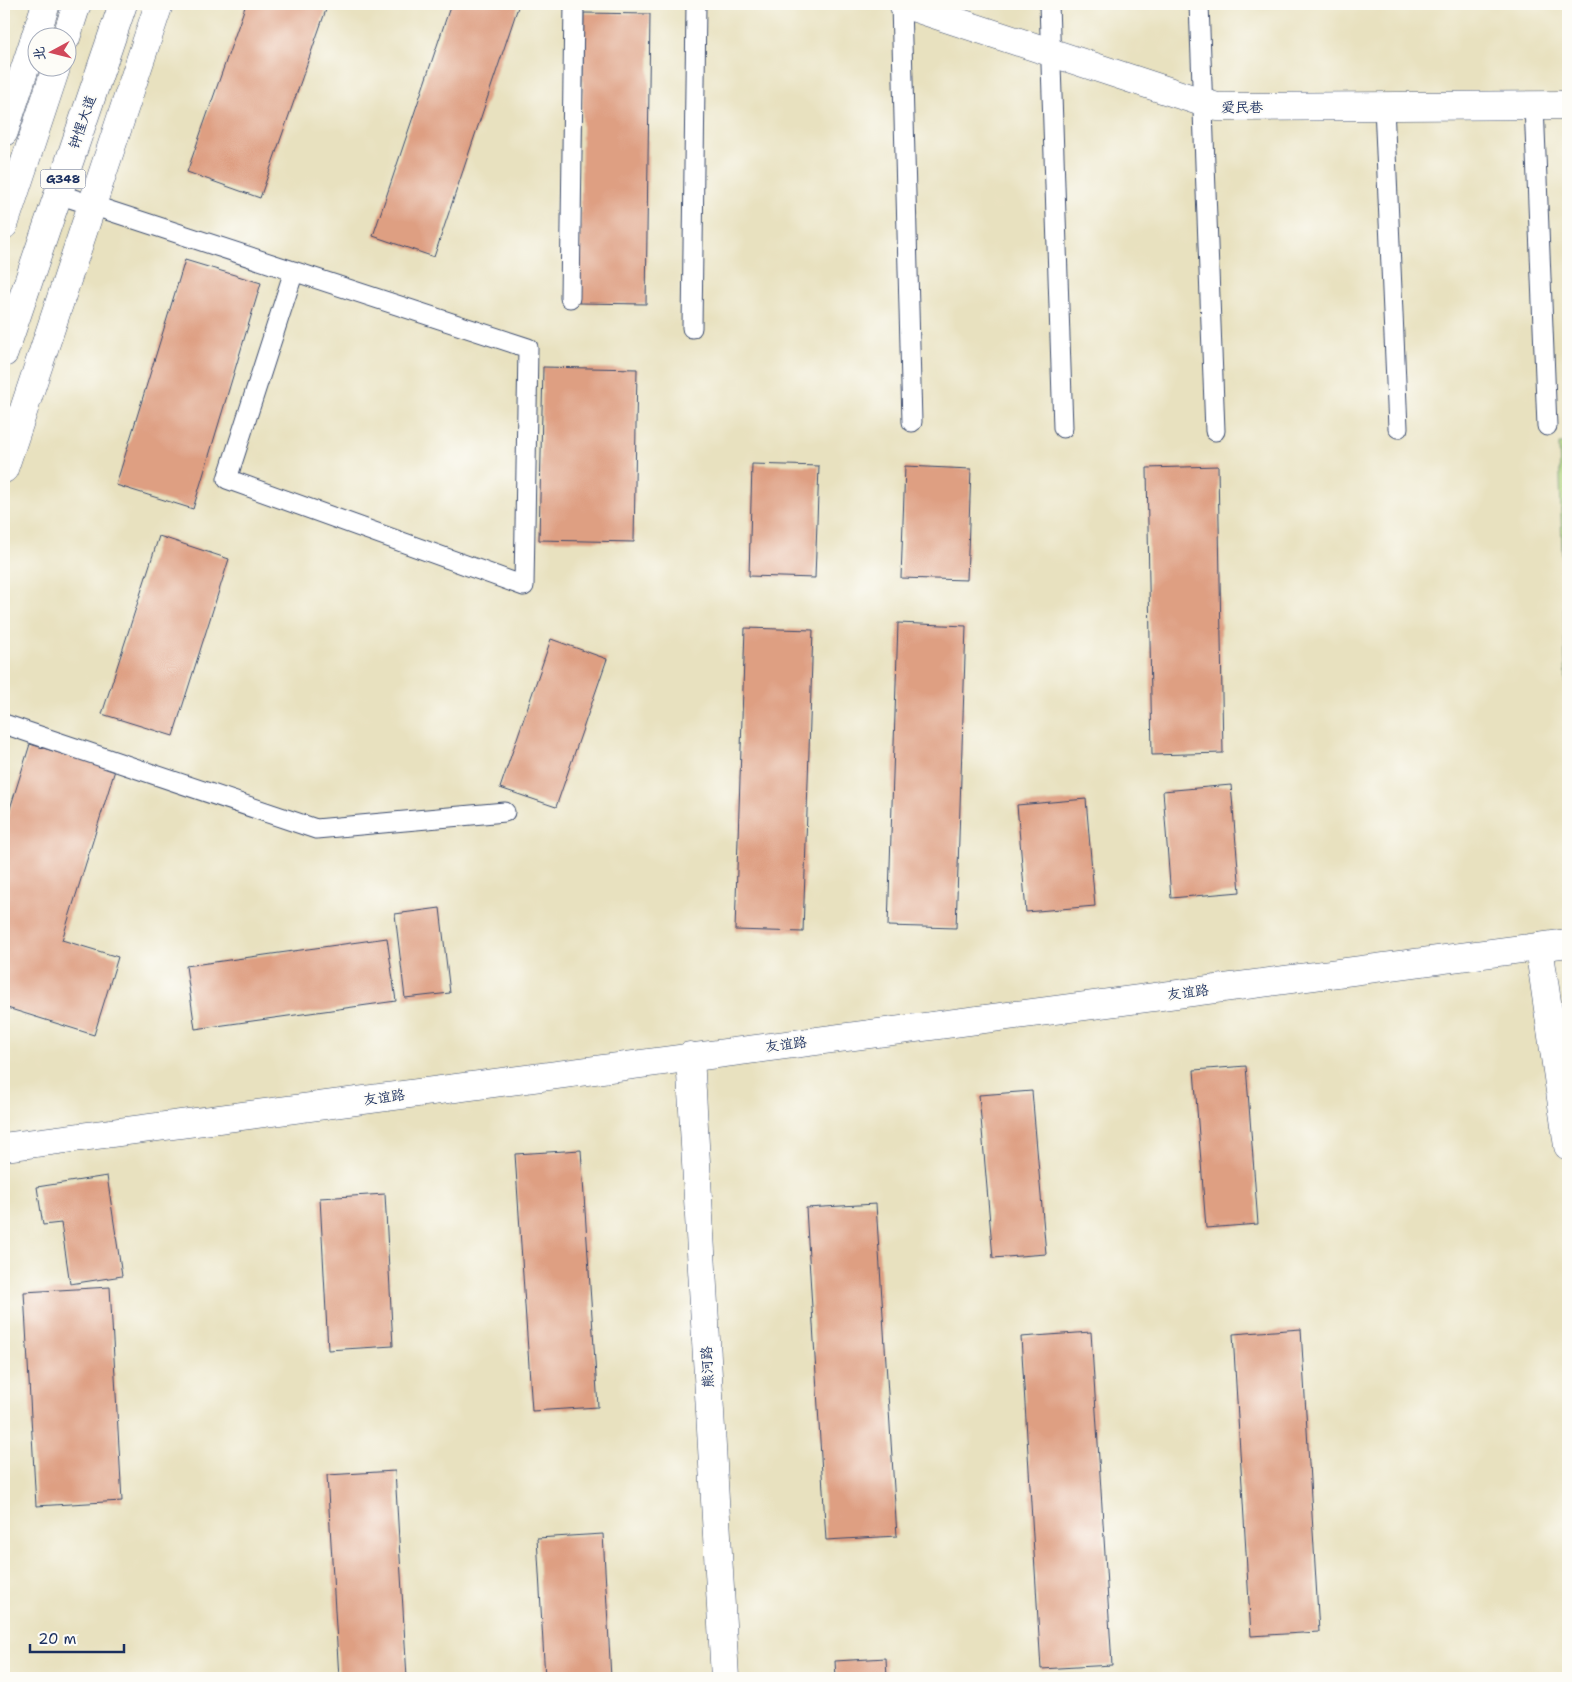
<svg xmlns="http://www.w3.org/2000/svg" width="1572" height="1682" font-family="'Shantell Sans','LXGW WenKai TC',sans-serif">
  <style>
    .green { fill: #add17a; stroke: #64806c }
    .building { fill: #de9f82 }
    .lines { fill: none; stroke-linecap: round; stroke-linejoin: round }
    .lane-casing { stroke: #3a4a6d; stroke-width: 21 }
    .street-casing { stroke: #3a4a6d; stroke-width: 29 }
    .highway-casing { stroke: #3a4a6d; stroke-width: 29 }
    .lane { stroke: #fff; stroke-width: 19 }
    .street { stroke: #fff; stroke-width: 28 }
    .highway { stroke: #fff; stroke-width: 28 }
    .labels { text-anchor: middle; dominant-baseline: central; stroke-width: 4; stroke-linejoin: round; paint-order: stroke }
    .shield { fill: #fdfcf7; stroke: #5f6c8c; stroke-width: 1 }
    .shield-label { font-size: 12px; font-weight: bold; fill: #1b2f5e }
    .street-label { font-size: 14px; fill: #1b2f5e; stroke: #fdfcf7 }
  </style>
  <rect width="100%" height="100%" fill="#fdfcf7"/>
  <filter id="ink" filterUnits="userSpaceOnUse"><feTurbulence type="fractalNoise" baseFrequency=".02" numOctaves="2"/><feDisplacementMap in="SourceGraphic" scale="10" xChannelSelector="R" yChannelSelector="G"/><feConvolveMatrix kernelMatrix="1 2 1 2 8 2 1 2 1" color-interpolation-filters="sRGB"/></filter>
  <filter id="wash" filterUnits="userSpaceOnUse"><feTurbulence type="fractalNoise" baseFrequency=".0096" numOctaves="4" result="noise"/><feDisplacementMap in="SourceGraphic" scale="20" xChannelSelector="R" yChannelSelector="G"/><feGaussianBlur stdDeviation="1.12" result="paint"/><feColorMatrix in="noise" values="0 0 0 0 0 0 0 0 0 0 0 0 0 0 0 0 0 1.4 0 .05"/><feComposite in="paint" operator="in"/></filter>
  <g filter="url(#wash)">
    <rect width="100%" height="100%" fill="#e8e1bf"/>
    <polygon class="green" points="1559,444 1568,444 1568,690 1566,690"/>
    <g id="blocks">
      <g class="building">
        <polygon points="246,4 328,4 260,198 187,172"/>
        <polygon points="451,4 519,4 434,257 373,236"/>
        <polygon points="584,13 650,14 646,304 579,303"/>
        <polygon points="185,260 261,283 193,509 116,485"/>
        <polygon points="543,367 637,369 634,542 539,540"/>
        <polygon points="752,464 819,466 815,578 749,576"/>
        <polygon points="905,466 971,469 967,580 901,578"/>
        <polygon points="1218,466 1223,753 1152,755 1147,468"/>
        <polygon points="159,536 229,559 173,736 102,714"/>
        <polygon points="898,623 966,626 956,928 888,926"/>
        <polygon points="745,628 813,630 803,932 735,930"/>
        <polygon points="551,639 607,659 556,807 500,788"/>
        <polygon points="30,744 115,770 62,940 118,957 94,1035 4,1007 4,828"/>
        <polygon points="1231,785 1240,892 1171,898 1163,791"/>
        <polygon points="1086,799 1095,906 1026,912 1017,805"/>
        <polygon points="440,908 450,993 405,998 395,914"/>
        <polygon points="387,938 396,1001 195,1029 186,966"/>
        <polygon points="1246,1066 1258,1224 1206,1228 1194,1070"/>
        <polygon points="1032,1091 1046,1254 993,1258 979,1095"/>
        <polygon points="581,1150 598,1407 532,1411 515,1154"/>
        <polygon points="107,1176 122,1276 70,1284 61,1223 43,1225 37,1187"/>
        <polygon points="385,1194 393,1346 328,1350 320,1198"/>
        <polygon points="876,1204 897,1536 826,1540 806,1208"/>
        <polygon points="110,1287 122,1501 36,1506 24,1292"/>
        <polygon points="1301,1329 1319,1632 1251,1636 1233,1334"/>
        <polygon points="1091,1332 1112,1665 1041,1669 1021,1337"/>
        <polygon points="395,1471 407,1678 339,1678 327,1475"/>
        <polygon points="603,1534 611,1678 545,1678 537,1538"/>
        <polygon points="886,1658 887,1678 836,1678 835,1661"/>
      </g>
    </g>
  </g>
  <g filter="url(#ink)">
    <use href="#blocks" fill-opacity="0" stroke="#3a4a6d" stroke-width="1"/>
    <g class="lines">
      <g class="lane-casing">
        <g id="lane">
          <polyline points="901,4 912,422"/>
          <polyline points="1049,4 1063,428"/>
          <polyline points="1199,4 1215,431"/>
          <polyline points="1534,105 1547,426"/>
          <polyline points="1384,106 1398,428"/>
          <polyline points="58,194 528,348 524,586 227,479 294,271"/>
          <polyline points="570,298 574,4"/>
          <polyline points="692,328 696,4"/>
          <polyline points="4,724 316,829 505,812"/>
        </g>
      </g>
      <g class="street-casing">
        <g id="street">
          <polyline points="903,4 1217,107 1568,105"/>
          <polyline points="1539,947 1568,1146"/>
          <polyline points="690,1056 725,1678"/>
          <polyline points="4,1147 1568,943"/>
        </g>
      </g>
      <g class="highway-casing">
        <g id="highway">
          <polyline points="66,38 77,4"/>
          <polyline points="4,132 46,4"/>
          <polyline points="4,225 56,68"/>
          <polyline points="4,353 123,4"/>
          <polyline points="4,469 159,4"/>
        </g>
      </g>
      <use href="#lane" class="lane"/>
      <use href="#street" class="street"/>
      <use href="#highway" class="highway"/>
    </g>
  </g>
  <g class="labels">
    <rect class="shield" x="40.5" y="169.5" width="45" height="19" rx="4"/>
    <g class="shield-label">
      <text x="63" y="179">G348</text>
    </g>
    <g class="street-label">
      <text transform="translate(1242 107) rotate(1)">爱民巷</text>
      <text transform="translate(82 122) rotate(-71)">钟惺大道</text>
      <text transform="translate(1188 992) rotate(-7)">友谊路</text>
      <text transform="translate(786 1044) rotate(-7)">友谊路</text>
      <text transform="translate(384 1097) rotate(-8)">友谊路</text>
      <text transform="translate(707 1367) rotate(-93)">熊河路</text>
    </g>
  </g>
  <rect width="1572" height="1682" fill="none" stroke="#fdfcf7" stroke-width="20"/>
  <g transform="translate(52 52) rotate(263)"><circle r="24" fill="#fdfcf7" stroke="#a3aaba"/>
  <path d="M0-4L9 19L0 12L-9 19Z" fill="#d1495b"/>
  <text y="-8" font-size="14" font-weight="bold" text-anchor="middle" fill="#1b2f5e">北</text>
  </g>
  <path d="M30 1644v8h94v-8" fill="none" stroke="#1b2f5e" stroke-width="2.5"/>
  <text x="38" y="1644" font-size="15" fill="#1b2f5e" stroke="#fdfcf7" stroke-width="4" paint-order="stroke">20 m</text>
</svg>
